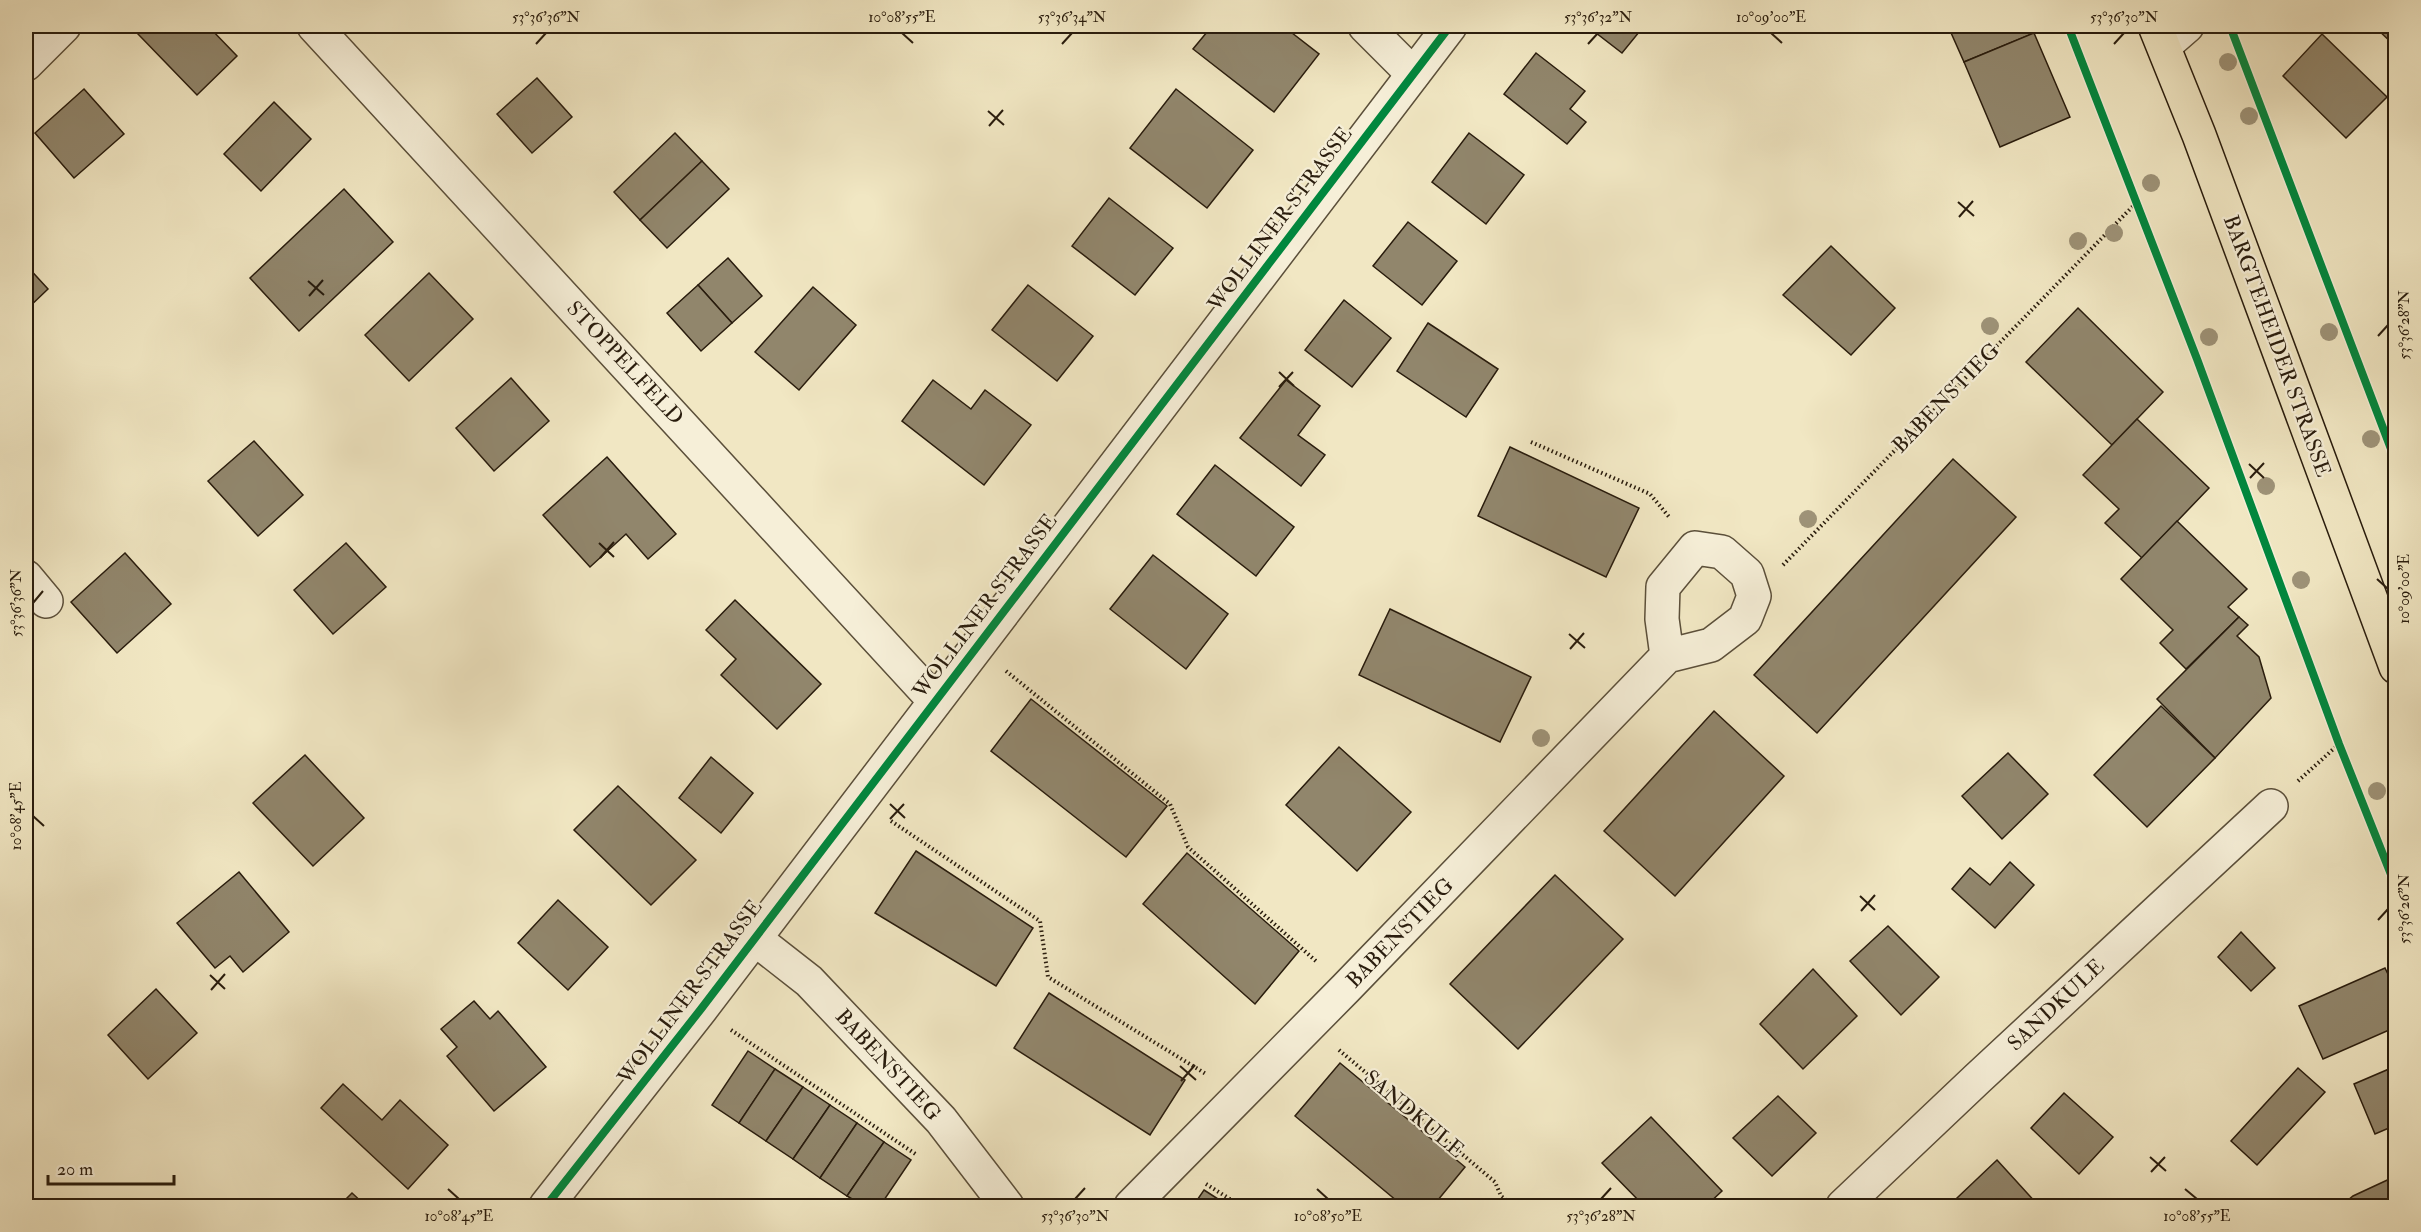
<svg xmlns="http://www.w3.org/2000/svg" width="2421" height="1232" font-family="'IM FELL Double Pica',serif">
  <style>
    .building { fill: #91866c; stroke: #291c0d; stroke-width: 1.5 }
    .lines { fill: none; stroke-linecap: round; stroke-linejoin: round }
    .minor-casing { stroke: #5b4f3a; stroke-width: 36 }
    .major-casing { stroke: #291c0d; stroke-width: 36 }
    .path { stroke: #291c0d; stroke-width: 4; stroke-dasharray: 1.5 3; stroke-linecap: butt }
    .minor { stroke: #f6efd8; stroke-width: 33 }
    .major { stroke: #f1e7c3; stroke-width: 33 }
    .cycleway-casing { stroke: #f6efd8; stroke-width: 11 }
    .cycleway { stroke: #00873e; stroke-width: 8 }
    .tree { fill: #9e9378 }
    .ticks { fill: none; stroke: #291c0d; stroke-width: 2 }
    .labels { text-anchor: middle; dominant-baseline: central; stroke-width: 4.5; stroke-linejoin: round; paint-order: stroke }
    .street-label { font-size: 21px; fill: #291c0d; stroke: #f6efd8 }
    .neatline { fill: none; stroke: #291c0d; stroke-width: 2 }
    .ticks-label { font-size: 15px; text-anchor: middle; fill: #291c0d }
  </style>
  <rect width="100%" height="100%" fill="#f1e7c3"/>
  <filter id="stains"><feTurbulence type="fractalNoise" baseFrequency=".00333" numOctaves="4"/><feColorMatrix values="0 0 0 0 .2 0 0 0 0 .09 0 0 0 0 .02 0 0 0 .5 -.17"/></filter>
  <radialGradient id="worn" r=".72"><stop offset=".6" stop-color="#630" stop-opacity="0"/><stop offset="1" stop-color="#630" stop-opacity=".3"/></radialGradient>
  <g class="building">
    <polygon points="146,26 208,26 237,56 197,95 138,34"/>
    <polygon points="1212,26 1283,26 1319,54 1274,112 1193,49"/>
    <polygon points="1587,26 1644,26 1622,53"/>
    <polygon points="1948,26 2031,26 2034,33 1964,62"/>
    <polygon points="2374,26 2396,26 2396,47"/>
    <polygon points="2034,33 2070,117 2000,147 1964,62"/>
    <polygon points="2322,34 2387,97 2346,138 2283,76"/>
    <polygon points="1536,53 1585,91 1570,109 1586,122 1567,144 1504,94"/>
    <polygon points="537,78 572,117 532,153 497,114"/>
    <polygon points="84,89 124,134 74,178 35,133"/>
    <polygon points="1176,89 1253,150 1207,208 1130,148"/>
    <polygon points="274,102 311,139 261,191 224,154"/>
    <polygon points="675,133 702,161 640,220 614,192"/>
    <polygon points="1469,133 1524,175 1486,224 1432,182"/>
    <polygon points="702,161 729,189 667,248 640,220"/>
    <polygon points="344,189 393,242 299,331 250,278"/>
    <polygon points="1109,198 1173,248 1135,295 1072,246"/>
    <polygon points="1408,222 1457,261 1422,305 1373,266"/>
    <polygon points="1831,246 1895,308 1851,355 1783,295"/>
    <polygon points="728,258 762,296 732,323 698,285"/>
    <polygon points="26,265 48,289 26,310"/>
    <polygon points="429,273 473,319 409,381 365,335"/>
    <polygon points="698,285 732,323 701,351 667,313"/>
    <polygon points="1028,285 1093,336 1057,381 992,330"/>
    <polygon points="813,287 856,325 799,390 755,352"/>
    <polygon points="1344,300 1391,338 1352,387 1305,350"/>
    <polygon points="2078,308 2163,392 2112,445 2026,362"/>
    <polygon points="1428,323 1498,369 1466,417 1397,371"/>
    <polygon points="511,378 549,421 494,471 456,428"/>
    <polygon points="933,380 971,409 985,390 1031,425 984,485 902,421"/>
    <polygon points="1286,380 1320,406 1298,435 1325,455 1301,486 1240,438"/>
    <polygon points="2137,419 2209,488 2142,558 2105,523 2119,509 2083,475"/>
    <polygon points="254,441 303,495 258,536 208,481"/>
    <polygon points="1510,447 1639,508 1606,577 1478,516"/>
    <polygon points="607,457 676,534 648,559 626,534 590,567 543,515"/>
    <polygon points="1953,459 2016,517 1817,733 1754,675"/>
    <polygon points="1215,465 1294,527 1256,576 1177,514"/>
    <polygon points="2177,521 2247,589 2228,607 2239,617 2186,669 2160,643 2173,630 2121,579"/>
    <polygon points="346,543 386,587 333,634 294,590"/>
    <polygon points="125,553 171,604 117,653 71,602"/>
    <polygon points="1153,555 1228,614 1186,669 1110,609"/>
    <polygon points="735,600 821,684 777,729 721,675 736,659 706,630"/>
    <polygon points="1390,609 1531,677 1500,742 1359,675"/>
    <polygon points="2239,617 2248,625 2237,636 2259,657 2271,698 2215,758 2157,699"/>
    <polygon points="1031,699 1167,806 1126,857 991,751"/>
    <polygon points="2161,706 2215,758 2147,827 2094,775"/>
    <polygon points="1714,711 1784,776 1675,896 1604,831"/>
    <polygon points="1339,747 1411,812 1357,871 1286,805"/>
    <polygon points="2008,753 2048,794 2002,839 1962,796"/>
    <polygon points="305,755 364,818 313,866 253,803"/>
    <polygon points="711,757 753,793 721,833 679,798"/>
    <polygon points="618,786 696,860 651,905 574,830"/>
    <polygon points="916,851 1033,928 996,986 875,913"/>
    <polygon points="1187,853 1299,951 1255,1004 1143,904"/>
    <polygon points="2010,862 2034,885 1995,928 1952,889 1970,868 1990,885"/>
    <polygon points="239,872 289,932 243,972 230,956 215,968 177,923"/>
    <polygon points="1555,875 1623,939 1518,1049 1450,984"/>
    <polygon points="558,900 608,947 568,990 518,943"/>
    <polygon points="1888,926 1939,977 1901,1015 1850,961"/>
    <polygon points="2241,932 2275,968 2251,991 2218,957"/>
    <polygon points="2385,968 2396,991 2396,1027 2323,1059 2299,1006"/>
    <polygon points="1813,969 1857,1016 1803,1069 1760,1024"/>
    <polygon points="156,989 197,1033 148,1079 108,1035"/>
    <polygon points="1049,993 1185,1080 1150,1135 1014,1048"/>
    <polygon points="474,1001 490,1019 498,1011 546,1067 494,1111 447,1056 457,1047 441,1029"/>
    <polygon points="748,1051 775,1069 739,1123 712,1105"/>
    <polygon points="1340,1063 1465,1167 1433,1206 1403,1206 1295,1116"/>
    <polygon points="2396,1066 2396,1125 2375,1134 2354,1084"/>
    <polygon points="2298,1068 2325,1092 2257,1165 2231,1141"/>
    <polygon points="775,1069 803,1087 766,1141 739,1123"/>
    <polygon points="343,1084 382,1120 400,1100 448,1145 408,1189 321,1108"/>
    <polygon points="803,1087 830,1105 793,1159 766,1141"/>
    <polygon points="2064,1093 2113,1137 2079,1174 2031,1128"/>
    <polygon points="1778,1096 1816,1133 1772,1176 1733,1138"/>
    <polygon points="830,1105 857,1123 820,1178 793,1159"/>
    <polygon points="1651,1117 1722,1191 1706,1206 1644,1206 1602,1163"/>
    <polygon points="857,1123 884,1142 847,1196 820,1178"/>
    <polygon points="884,1142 911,1160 880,1206 864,1206 847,1196"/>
    <polygon points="1997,1160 2039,1206 1965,1206 1957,1198"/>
    <polygon points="2396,1176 2396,1206 2341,1206 2353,1196"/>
    <polygon points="1204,1190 1229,1206 1193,1206"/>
    <polygon points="352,1193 366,1206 339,1206"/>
  </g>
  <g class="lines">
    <g class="minor-casing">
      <g id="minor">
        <polyline points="314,26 935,701"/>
        <polyline points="1365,26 1413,74"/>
        <polyline points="2164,46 2187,26"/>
        <polyline points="26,64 64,26"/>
        <polyline points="26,577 46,601"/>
        <polyline points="754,938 809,981 941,1120 1007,1206"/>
        <polyline points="546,1206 701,1009 1450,26"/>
        <polyline points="1131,1206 1346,988 1667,656 1711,645 1745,619 1754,596 1747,574 1722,552 1695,548 1663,587 1662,619 1667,656"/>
        <polyline points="1843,1206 1977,1079 2271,806"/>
      </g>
    </g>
    <g class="major-casing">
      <polyline id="major" points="2155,26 2199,135 2396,667"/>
    </g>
    <g class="path">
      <polyline points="1531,442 1650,494 1670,518"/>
      <polyline points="1783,565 2136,203"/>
      <polyline points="1006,671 1170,804 1188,847 1317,962"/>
      <polyline points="2298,781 2339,744"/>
      <polyline points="891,821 1040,921 1048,977 1206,1074"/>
      <polyline points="731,1030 917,1155"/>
      <polyline points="1339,1050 1495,1182 1501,1196 1514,1206"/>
      <polyline points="1206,1184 1241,1206"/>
    </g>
    <use href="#minor" class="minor"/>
    <use href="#major" class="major"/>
    <g class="cycleway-casing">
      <g id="cycleway">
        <polyline points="2068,26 2197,359 2339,744 2396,887"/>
        <polyline points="2230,26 2396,462"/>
        <polyline points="546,1206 701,1009 1450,26"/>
      </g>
    </g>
    <use href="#cycleway" class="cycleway"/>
  </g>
  <g class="tree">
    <circle cx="2228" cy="62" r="9"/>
    <circle cx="2249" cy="116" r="9"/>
    <circle cx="2151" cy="183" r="9"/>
    <circle cx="2114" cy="233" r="9"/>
    <circle cx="2078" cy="241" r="9"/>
    <circle cx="1990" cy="326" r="9"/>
    <circle cx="2329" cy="332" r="9"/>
    <circle cx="2209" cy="337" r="9"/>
    <circle cx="2371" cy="439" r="9"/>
    <circle cx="2266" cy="486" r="9"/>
    <circle cx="1808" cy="519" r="9"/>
    <circle cx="2301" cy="580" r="9"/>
    <circle cx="1541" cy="738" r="9"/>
    <circle cx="2377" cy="791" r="9"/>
  </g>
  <path class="ticks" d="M902,33L913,43M1771,33L1782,43M536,44L546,33M1062,44L1072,33M1588,44L1598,33M2114,44L2124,33M988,111L1004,125M989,126L1003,110M1958,202L1974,216M1959,217L1973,201M308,281L324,295M309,296L323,280M2378,336L2388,325M1279,372L1294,386M1279,387L1293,372M2249,464L2264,478M2250,478L2264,463M599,543L614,557M600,558L614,542M2377,579L2388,589M33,603L43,591M1569,634L1585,648M1570,649L1584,633M890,804L905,818M33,816L44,826M890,819L904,804M1860,896L1875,910M1861,911L1875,895M2378,920L2388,909M210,975L225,989M211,990L225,974M1180,1066L1196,1080M1181,1081L1195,1065M2150,1157L2166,1171M2151,1172L2165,1157M448,1189L459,1199M1317,1189L1328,1199M2185,1189L2197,1199M1075,1199L1085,1188M1601,1199L1611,1188"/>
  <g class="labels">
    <g class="street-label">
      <text transform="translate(1280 219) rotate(-53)">WOLLINER STRASSE</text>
      <text transform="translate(2277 346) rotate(70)">BARGTEHEIDER STRASSE</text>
      <text transform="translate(625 363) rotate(47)">STOPPELFELD</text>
      <text transform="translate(1946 398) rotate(-46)">BABENSTIEG</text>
      <text transform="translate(985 606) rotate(-53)">WOLLINER STRASSE</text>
      <text transform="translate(1400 933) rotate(-46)">BABENSTIEG</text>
      <text transform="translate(690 992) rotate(-53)">WOLLINER STRASSE</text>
      <text transform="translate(2056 1005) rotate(-43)">SANDKULE</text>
      <text transform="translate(888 1065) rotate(47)">BABENSTIEG</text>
      <text transform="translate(1414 1114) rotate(40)">SANDKULE</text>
    </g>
  </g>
  <rect width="2421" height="1232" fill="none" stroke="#f1e7c3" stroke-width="66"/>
  <path d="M48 1175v9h126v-9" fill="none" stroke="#291c0d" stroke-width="3"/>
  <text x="57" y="1175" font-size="18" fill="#291c0d" stroke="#f6efd8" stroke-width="4.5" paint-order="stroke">20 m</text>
  <rect x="33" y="33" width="2355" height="1166" class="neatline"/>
  <g class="ticks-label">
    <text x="546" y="22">53°36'36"N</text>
    <text x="902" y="22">10°08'55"E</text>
    <text x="1072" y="22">53°36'34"N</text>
    <text x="1598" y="22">53°36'32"N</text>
    <text x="1771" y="22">10°09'00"E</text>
    <text x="2124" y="22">53°36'30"N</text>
    <text transform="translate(2404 325) rotate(-90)" y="5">53°36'28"N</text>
    <text transform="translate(2404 589) rotate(-90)" y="5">10°09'00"E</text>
    <text transform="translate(16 603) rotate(-90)" y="5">53°36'36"N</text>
    <text transform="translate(16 816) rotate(-90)" y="5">10°08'45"E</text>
    <text transform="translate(2404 909) rotate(-90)" y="5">53°36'26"N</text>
    <text x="459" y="1221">10°08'45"E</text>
    <text x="1075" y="1221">53°36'30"N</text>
    <text x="1328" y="1221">10°08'50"E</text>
    <text x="1601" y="1221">53°36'28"N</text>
    <text x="2197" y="1221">10°08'55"E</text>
  </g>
  <rect width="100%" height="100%" filter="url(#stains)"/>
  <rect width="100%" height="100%" fill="url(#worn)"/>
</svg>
